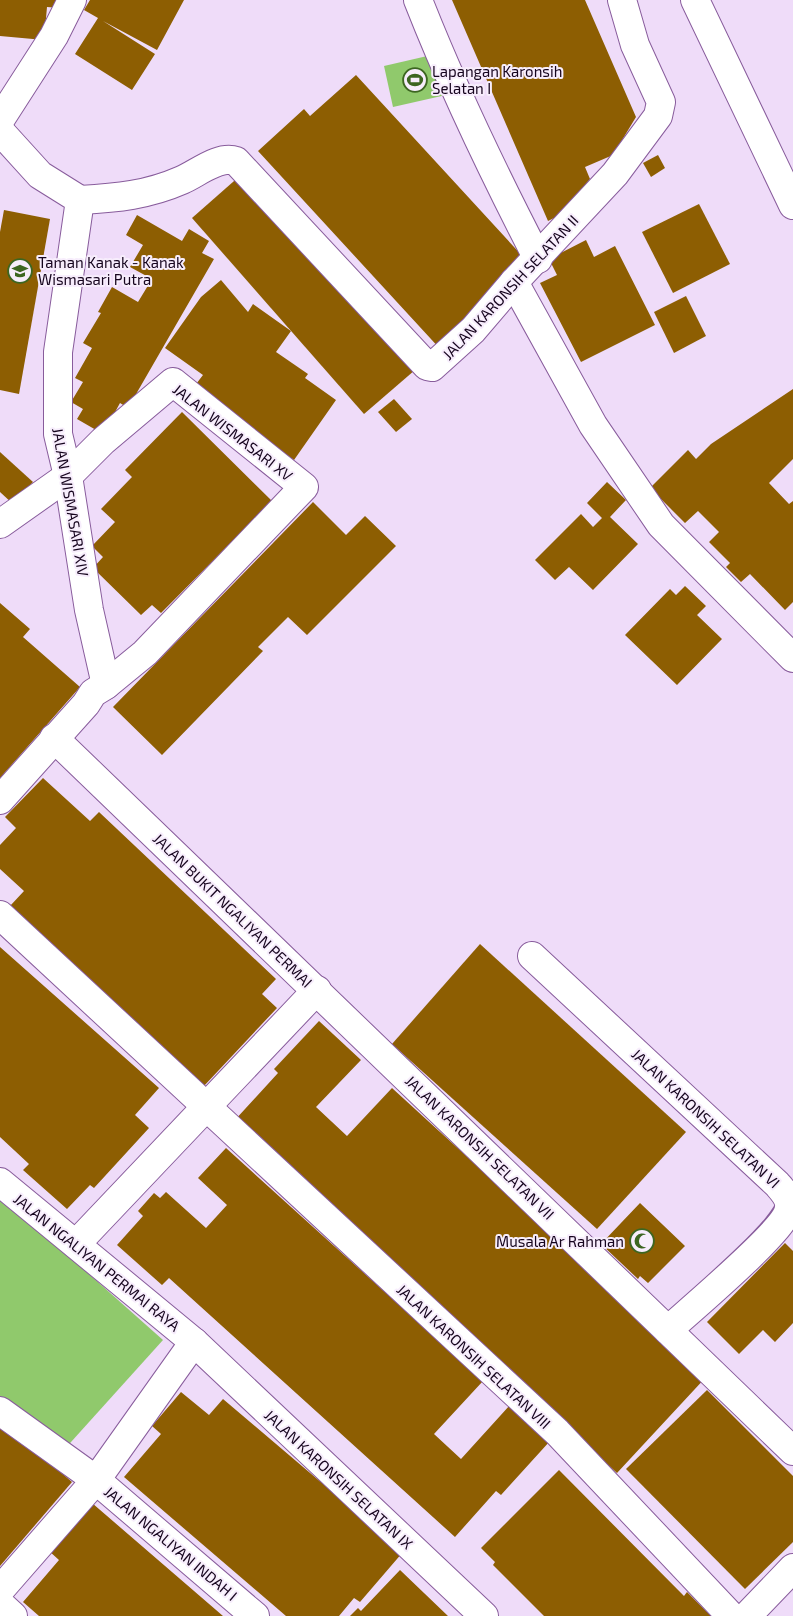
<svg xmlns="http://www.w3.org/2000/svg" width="793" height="1616" font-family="'Exo 2',sans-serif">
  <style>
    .green { fill: #90c96c }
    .building { fill: #8d5e02 }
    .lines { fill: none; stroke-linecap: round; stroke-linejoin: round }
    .street-casing { stroke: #885c9c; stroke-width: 30 }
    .street { stroke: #fff; stroke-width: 28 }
    .labels { text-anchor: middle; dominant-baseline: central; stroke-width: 4; stroke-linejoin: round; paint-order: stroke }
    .poi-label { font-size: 15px; fill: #16051e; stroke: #f7edfc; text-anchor: start }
    .street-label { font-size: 15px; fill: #16051e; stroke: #f7edfc }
  </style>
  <rect width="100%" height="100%" fill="#efdcf9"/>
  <g class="green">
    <polygon points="436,54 446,95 393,107 384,66"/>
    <polygon points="0,1195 163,1340 62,1452 0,1397"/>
  </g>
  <g class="building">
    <polygon points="0,0 60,0 60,8 47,7 44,40 0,36"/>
    <polygon points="90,0 184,0 157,50 103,21 155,54 132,90 75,54 98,18 84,10"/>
    <polygon points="452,0 512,0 514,5 512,0 585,0 636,117 613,155 585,167 590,179 560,215 548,221"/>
    <polygon points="356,75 526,260 442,351 258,151 304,109 310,116"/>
    <polygon points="658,155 665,168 651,177 643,163"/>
    <polygon points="242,174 415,370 364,414 192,218"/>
    <polygon points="699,204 730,264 673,293 642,232"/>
    <polygon points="4,210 50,219 19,394 0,390 0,232"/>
    <polygon points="137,215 182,241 189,229 209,241 202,253 214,259 128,408 120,403 103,434 77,419 83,409 71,402 83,382 75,378 92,348 83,343 101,313 98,312 112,287 138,302 152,279 130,267 143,245 126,235"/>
    <polygon points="586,240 594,257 615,246 655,325 581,362 540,283 557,275 549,259"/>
    <polygon points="221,280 248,312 253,304 291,331 276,352 308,374 305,378 336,400 294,460 193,388 203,375 165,348 201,297"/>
    <polygon points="686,296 706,336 674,353 654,312"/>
    <polygon points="793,389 793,459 769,483 789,504 793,501 793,602 785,610 750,574 741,582 726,567 730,563 709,542 719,532 698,511 685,523 650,488 688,450 696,459 711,444"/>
    <polygon points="394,399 412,419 396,432 378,412"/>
    <polygon points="182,412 272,501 161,613 152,605 141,615 93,568 103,557 92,546 115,522 101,509 132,477 125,470"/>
    <polygon points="0,452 33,482 13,504 0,492"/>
    <polygon points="607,482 626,500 610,517 638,544 593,590 569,567 555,580 535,560 581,514 593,527 602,518 587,503"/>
    <polygon points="313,502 346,535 365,516 396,546 307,635 288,617 258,647 263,651 162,755 113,707"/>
    <polygon points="685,586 706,606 697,615 722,639 677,685 625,635 670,589 676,595"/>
    <polygon points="0,603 30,629 23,637 80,687 0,778"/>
    <polygon points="43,778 90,821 99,812 276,979 262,994 277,1008 203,1087 10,906 24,891 0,869 0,845 16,828 5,817"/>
    <polygon points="480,944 686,1132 597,1229 392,1044"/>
    <polygon points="0,947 159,1088 135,1115 149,1128 94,1188 90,1185 67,1209 23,1170 29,1164 0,1137"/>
    <polygon points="319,1021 361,1060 316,1107 347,1136 392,1088 707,1376 617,1473 234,1121 278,1073 274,1069"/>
    <polygon points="226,1148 483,1381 434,1434 461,1459 510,1405 550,1441 501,1495 496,1491 455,1537 169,1278 162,1285 117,1245 143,1216 138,1211 154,1193 160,1198 166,1192 206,1228 227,1205 198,1178"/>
    <polygon points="640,1203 685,1246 648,1283 640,1276 638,1279 601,1244"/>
    <polygon points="785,1243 793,1251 793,1323 775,1342 763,1330 739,1354 707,1322"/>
    <polygon points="707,1390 793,1476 793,1542 745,1589 626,1469"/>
    <polygon points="181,1392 209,1415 223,1399 403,1552 360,1602 354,1598 339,1616 286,1616 124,1477 161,1434 152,1426"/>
    <polygon points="0,1420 72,1482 0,1566"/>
    <polygon points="559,1470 684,1596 687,1592 711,1616 544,1616 493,1565 495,1562 481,1548"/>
    <polygon points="92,1503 223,1616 39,1616 23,1602 59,1560 49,1551"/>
    <polygon points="400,1570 448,1616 350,1616 358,1608 361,1611"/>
  </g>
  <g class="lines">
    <g class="street-casing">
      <g id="street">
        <path d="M418,0C453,89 494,174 538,259"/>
        <polyline points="695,0 793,205"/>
        <polyline points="0,120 54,36 72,0"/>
        <polyline points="0,131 40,175 80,200 58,352 58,434 68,476 89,610 106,685 93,693 86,704 0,800"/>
        <path d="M80,200C117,198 148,195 182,180C198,173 219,155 236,161L427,366L432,367L473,330L514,282L615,174L658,116L661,102L635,45L622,0"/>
        <polyline points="514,282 593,425 661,525 793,658"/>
        <polyline points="0,524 68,476 103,441 173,382 304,487 145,653 106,685"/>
        <polyline points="54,738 793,1451"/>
        <polyline points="0,915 557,1432 731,1616"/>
        <path d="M532,956L777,1184C783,1191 790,1198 789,1207C788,1228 689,1311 668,1330"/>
        <polyline points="0,1182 194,1342 484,1616"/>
        <polyline points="76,1244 317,990"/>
        <polyline points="0,1411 96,1480 194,1342"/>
        <polyline points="0,1590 96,1480 255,1616"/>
        <polyline points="0,1604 13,1616"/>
        <polyline points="747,1616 793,1568"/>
      </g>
    </g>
    <use href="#street" class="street"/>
  </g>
  <defs>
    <g id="stadium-ring" transform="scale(1.25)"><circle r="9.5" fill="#f7edfc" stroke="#3d6621" stroke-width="1.5"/><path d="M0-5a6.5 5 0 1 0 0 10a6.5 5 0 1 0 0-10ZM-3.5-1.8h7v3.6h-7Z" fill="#3d6621"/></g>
    <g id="school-ring" transform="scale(1.25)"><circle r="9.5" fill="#f7edfc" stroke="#3d6621" stroke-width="1.5"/><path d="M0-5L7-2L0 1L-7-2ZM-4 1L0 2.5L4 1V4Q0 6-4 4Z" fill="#3d6621"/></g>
    <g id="mosque-ring" transform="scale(1.25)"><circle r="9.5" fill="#f7edfc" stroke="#3d6621" stroke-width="1.5"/><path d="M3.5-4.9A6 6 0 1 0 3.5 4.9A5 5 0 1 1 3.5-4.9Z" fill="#3d6621"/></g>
  </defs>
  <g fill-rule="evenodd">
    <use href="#stadium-ring" x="415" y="80"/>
    <use href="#school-ring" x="20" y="271"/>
    <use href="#mosque-ring" x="642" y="1241"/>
  </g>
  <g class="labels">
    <g class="poi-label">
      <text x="432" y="71">Lapangan Karonsih<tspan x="432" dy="17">Selatan I</tspan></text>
      <text x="38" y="262">Taman Kanak - Kanak<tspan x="38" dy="17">Wismasari Putra</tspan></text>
      <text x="624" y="1241" text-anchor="end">Musala Ar Rahman</text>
    </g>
    <g class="street-label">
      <text transform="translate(510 287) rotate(-47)">JALAN KARONSIH SELATAN II</text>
      <text transform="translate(233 432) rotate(38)">JALAN WISMASARI XV</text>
      <text transform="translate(71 502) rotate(80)">JALAN WISMASARI XIV</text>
      <text transform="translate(233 910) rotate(44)">JALAN BUKIT NGALIYAN PERMAI</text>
      <text transform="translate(706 1118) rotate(43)">JALAN KARONSIH SELATAN VI</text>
      <text transform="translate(480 1147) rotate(44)">JALAN KARONSIH SELATAN VII</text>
      <text transform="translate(97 1262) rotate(39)">JALAN NGALIYAN PERMAI RAYA</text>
      <text transform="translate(474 1356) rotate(43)">JALAN KARONSIH SELATAN VIII</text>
      <text transform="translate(339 1479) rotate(43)">JALAN KARONSIH SELATAN IX</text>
      <text transform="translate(171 1543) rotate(40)">JALAN NGALIYAN INDAH I</text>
    </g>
  </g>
</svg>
